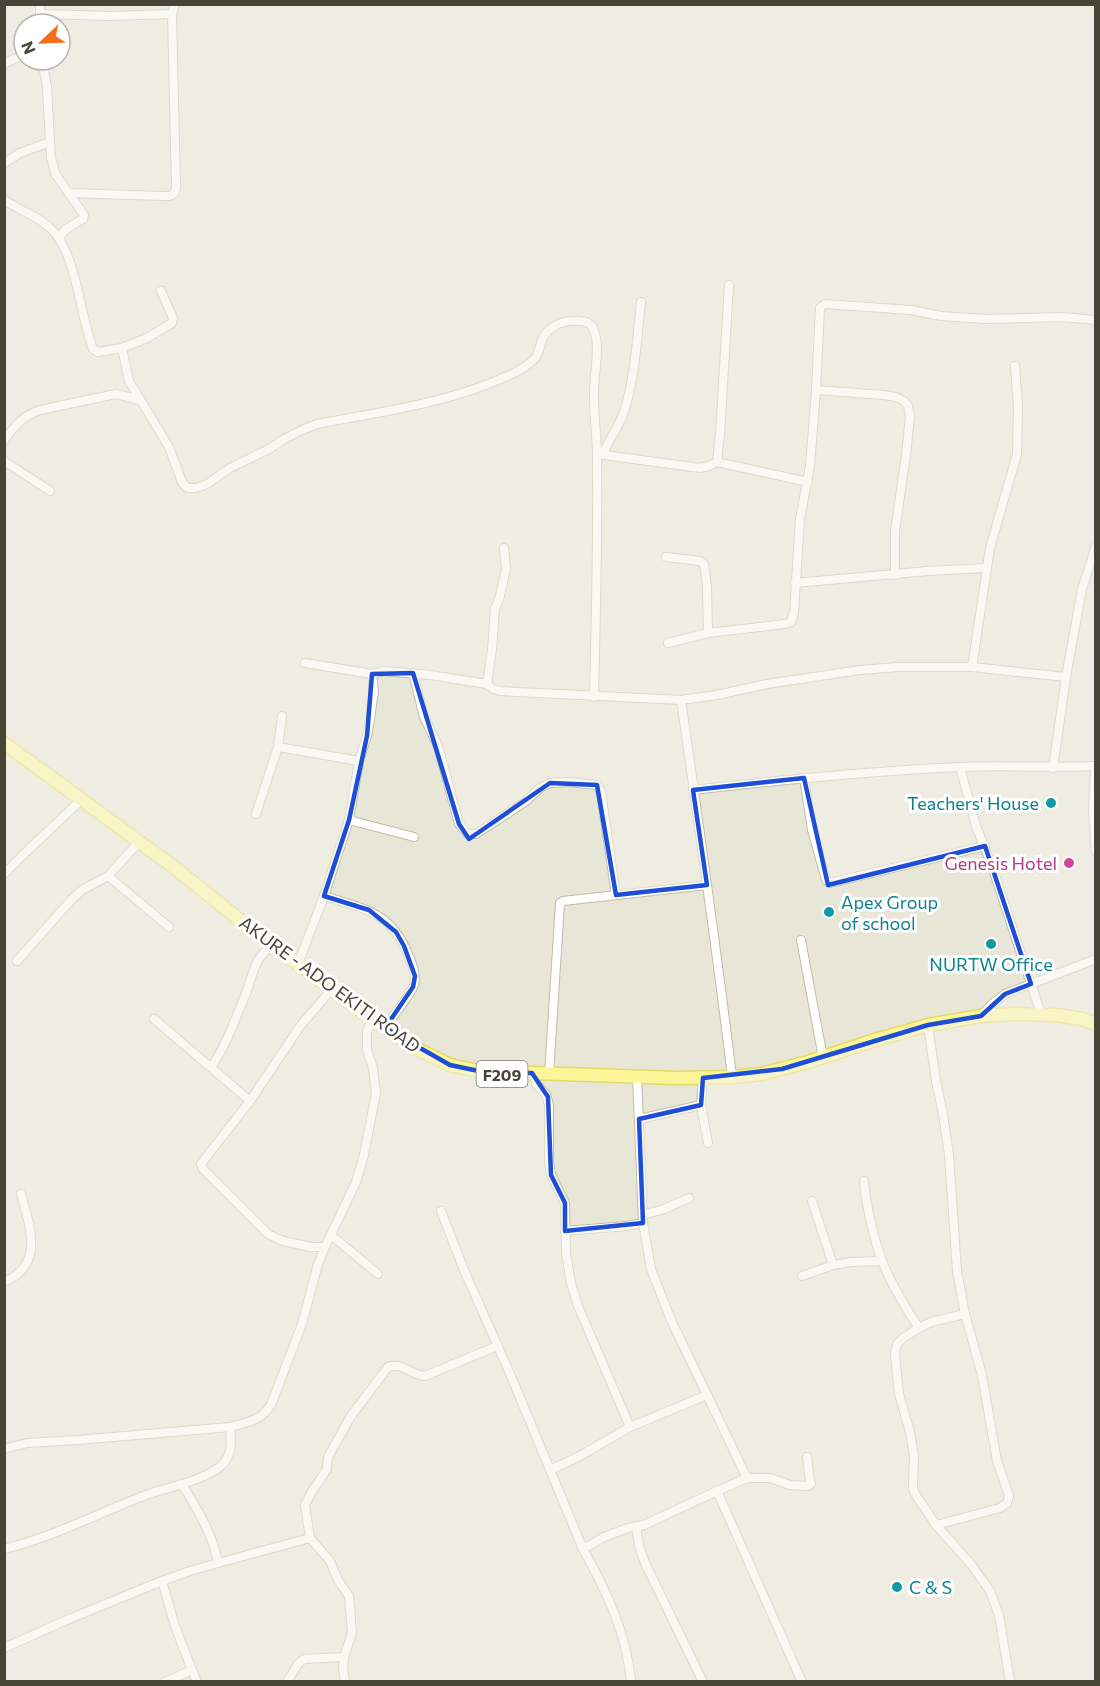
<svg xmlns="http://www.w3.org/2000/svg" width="1100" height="1686" font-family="Commissioner,sans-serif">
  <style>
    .residential { fill: #e8e6d7; fill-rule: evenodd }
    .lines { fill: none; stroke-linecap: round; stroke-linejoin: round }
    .minor-casing { stroke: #c0bdab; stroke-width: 10 }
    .primary-casing { stroke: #e3d968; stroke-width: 15 }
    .minor { stroke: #fff; stroke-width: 8 }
    .primary { stroke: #fdf699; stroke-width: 12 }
    .marked { fill: none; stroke: #1d4ed8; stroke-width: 4.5; stroke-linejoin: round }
    .culture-dot { fill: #0f9aa8; stroke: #fff; stroke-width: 2 }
    .hotel-dot { fill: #d1479c; stroke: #fff; stroke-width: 2 }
    .labels { text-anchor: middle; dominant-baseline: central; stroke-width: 6; stroke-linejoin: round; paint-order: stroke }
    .shield { fill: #fff; stroke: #7f7d73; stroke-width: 1.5 }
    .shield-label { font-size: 16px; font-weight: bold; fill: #484537 }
    .culture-label { font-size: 18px; fill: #0d838f; stroke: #fff; text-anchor: start }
    .hotel-label { font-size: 18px; fill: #b23c85; stroke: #fff; text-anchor: end }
    .street-label { font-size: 18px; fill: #484537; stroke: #fff }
  </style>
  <rect width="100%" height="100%" fill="#f4f3e9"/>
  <path class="residential" d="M5,5H1095V1681H5ZM24,24H60V60H24Z"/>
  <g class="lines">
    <g class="minor-casing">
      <g id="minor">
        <polyline points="40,14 111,16 172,14"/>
        <polyline points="40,24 40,4"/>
        <polyline points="4,64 24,54"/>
        <polyline points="50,142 51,158 56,175 84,215 83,219 66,229 59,237"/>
        <polyline points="4,163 20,153 50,142 47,87 42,60"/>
        <polyline points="69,193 162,196 169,196 174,194 176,188 172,14 175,4"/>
        <path d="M4,200C19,210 36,215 49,227C76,249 80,316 93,349L98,352L122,348L129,381L169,447L182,482L187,488H196L207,484L230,468L271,448L284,439L302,430L317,424C385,411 456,402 518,371C525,367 531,363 536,357C539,352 540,346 542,340C549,325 564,320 580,321C586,321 592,324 594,330C601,350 593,376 594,398C594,417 597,437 597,457C598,537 596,617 594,697"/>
        <polyline points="122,348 147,338 172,323 173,318 161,291"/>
        <polyline points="816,390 884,395 896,397 904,401 908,406 910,416 906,455 895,531 895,575"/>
        <path d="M4,441C14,426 23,416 40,410L116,394L140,400"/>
        <polyline points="597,454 700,468 709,466 717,462 808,482"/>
        <path d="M603,454C609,439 619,427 624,412C635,377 637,338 641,302"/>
        <polyline points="4,461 50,491"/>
        <polyline points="717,462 720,434 729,285"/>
        <polyline points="666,557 700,561 704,564 707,587 708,633"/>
        <polyline points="795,583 928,571 986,568"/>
        <polyline points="668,643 708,633 785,624 791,622 794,613 800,519 810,466 816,390 820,308 825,304 911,310 941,316 985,319 1062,317 1096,320"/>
        <polyline points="305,663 372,674 384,671 430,675 487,684 493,689 500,691 681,700 717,695 767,684 860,670 898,667 972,667 1066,677"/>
        <polyline points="972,667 990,548 1017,454 1018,407 1015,366"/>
        <polyline points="413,673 424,717 438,746 459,824 468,834 476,834 525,802 540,788 550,783 568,782 597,785 601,792 616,895"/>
        <polyline points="487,684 492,650 495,609 500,596 506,568 504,548"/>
        <path d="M681,700C699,826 717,951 732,1077"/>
        <polyline points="278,747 359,761"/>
        <polyline points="1095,766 1093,812 1096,852"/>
        <polyline points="960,767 976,826 992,866 1041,1014"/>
        <polyline points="1053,768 1066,677 1082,589 1096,546"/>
        <polyline points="804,778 812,830 826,880 830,883 985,846"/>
        <path d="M693,790C781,780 870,771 958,767C1004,765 1050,768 1096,766"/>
        <polyline points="256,814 278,747 282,716"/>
        <polyline points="349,820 414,837"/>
        <polyline points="4,874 25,853 81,800"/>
        <polyline points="108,876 169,927"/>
        <path d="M324,896C364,909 390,911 408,954C412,964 417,975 414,985C410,996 392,1017 385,1028"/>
        <polyline points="801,940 823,1058"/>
        <polyline points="17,961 71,900 82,890 108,876 139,842"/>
        <polyline points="298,964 324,896 349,820 359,761 367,736 370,719 374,691 372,674"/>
        <polyline points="981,1016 992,1004 1005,994 1096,959"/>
        <polyline points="154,1019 250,1101"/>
        <polyline points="928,1025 936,1081 943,1114 949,1155 957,1271 965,1314 982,1375 997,1461 1009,1496 1007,1503 1000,1508 936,1525"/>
        <path d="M211,1067C226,1046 234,1022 244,998C254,976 251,962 272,945"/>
        <polyline points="534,1073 536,1084 546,1094 549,1105 549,1161 551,1175 565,1203 566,1253 571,1283 578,1306 630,1427"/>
        <polyline points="549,1074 560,903 563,901 707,885"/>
        <polyline points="637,1076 643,1223 651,1269 671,1320 747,1478 717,1491 802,1682"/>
        <polyline points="703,1078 701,1105 708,1143"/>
        <polyline points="639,1119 701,1105"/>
        <path d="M864,1181C866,1205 874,1241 883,1263C892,1286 905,1307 919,1328"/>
        <polyline points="812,1201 833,1265"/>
        <polyline points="441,1211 464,1270 511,1376 583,1549"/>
        <polyline points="643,1215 664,1209 689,1198"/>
        <polyline points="565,1231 626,1226 643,1223"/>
        <polyline points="331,1235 378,1274"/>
        <polyline points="325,1247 311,1247 283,1241 268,1234 203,1169 201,1164 250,1101 301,1025 332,989"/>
        <polyline points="802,1276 833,1265 851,1262 882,1261"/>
        <path d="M4,1282C45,1265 30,1227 21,1194"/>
        <polyline points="965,1314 931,1322 919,1328 903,1338 897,1344 895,1355 899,1394 910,1432 914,1456 913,1485 914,1492 936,1525 970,1563 990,1591 999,1615 1010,1682"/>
        <path d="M4,1449L27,1443L78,1440L230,1427C249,1422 260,1421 271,1405L302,1324L318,1264L325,1247L356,1182L364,1155L376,1093L373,1068L367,1050V1032L372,1019"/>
        <polyline points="550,1470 578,1457 630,1427 707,1395"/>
        <polyline points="747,1478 770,1478 790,1485 808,1486 811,1484 810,1481 807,1457"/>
        <polyline points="636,1526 639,1546 645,1563 703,1682"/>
        <path d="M310,1538L305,1505L311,1493L327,1469L328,1457L351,1416L388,1367C402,1362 411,1375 425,1376L497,1346"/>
        <path d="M4,1549C53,1537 99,1513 146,1495C168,1487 204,1481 222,1465C233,1454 231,1441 230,1427"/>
        <polyline points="218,1563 310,1538 330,1561 338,1580 349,1596 352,1633 344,1657 343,1667 345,1682"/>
        <polyline points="4,1648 69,1619 162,1581"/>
        <polyline points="192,1670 197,1682"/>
        <path d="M165,1682L192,1670L175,1626L162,1581L190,1571L218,1563C213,1534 197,1509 182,1484"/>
        <polyline points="287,1682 298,1664 304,1659 344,1657"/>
        <path d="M631,1682C627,1634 606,1590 583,1549L604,1537L628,1528L644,1525L717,1491"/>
      </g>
    </g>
    <g class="primary-casing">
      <polyline id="primary" points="4,743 171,865 251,929 372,1019 413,1047 450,1065 488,1073 503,1074 534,1073 677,1078 732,1077 761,1074 808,1062 875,1040 928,1025 981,1016 1013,1014 1057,1015 1082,1019 1096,1024"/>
    </g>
    <use href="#minor" class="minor"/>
    <use href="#primary" class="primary"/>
  </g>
  <path d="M0 0H1100V1686H0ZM413,673L459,824L469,839L550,783L597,785L616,895L707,885L693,790L804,778L828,885L985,846L1031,984L1005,994L981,1016L928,1025L782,1069L703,1078L701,1105L639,1119L643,1223L565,1231V1203L551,1175L548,1097L532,1073H488L450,1065L385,1028L413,987L415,976L404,946L396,932L369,910L324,896L349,820L367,736L372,674Z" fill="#f4f3e9" fill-opacity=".55" fill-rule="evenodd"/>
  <path class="marked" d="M413,673L459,824L469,839L550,783L597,785L616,895L707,885L693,790L804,778L828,885L985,846L1031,984L1005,994L981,1016L928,1025L782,1069L703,1078L701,1105L639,1119L643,1223L565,1231V1203L551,1175L548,1097L532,1073H488L450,1065L385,1028L413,987L415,976L404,946L396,932L369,910L324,896L349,820L367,736L372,674Z"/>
  <g class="culture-dot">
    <circle cx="1051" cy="803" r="6"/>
    <circle cx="829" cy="912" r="6"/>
    <circle cx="991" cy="944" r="6"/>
    <circle cx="897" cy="1587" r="6"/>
  </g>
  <circle class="hotel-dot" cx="1069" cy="863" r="6"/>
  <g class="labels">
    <rect class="shield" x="476.5" y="1061" width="51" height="26" rx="4.5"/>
    <g class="shield-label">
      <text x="502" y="1074">F209</text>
    </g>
    <g class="culture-label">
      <text x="1039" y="803" text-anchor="end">Teachers' House</text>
      <text x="841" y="902">Apex Group<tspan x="841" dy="21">of school</tspan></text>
      <text x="991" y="964" text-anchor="middle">NURTW Office</text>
      <text x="909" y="1587">C &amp; S</text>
    </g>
    <g class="hotel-label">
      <text x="1057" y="863">Genesis Hotel</text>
    </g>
    <g class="street-label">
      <text transform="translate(330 984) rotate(36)">AKURE - ADO EKITI ROAD</text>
    </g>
  </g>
  <rect width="1100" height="1686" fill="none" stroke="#484537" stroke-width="12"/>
  <g transform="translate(42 42) rotate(247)"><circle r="28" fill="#ffffff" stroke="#b6b5af" stroke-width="1.5"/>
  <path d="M0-4.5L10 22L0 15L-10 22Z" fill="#f86d1c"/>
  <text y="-9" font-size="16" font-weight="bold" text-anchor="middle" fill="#484537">N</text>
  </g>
</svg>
